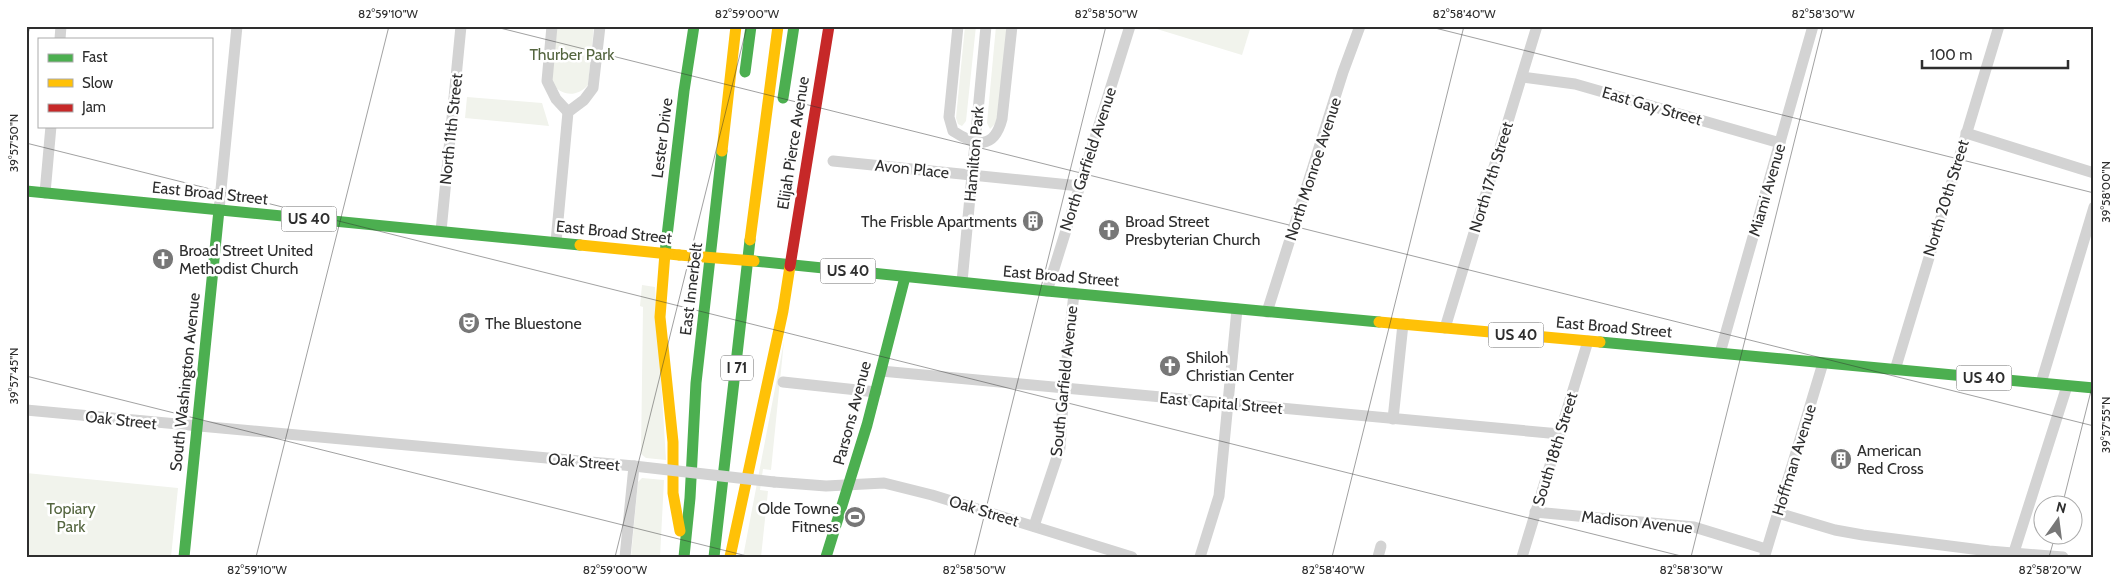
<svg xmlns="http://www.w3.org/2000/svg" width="2120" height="583" font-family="Cabin,sans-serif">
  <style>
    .green { fill: #f1f3ec }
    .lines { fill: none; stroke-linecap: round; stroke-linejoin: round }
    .street { stroke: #d3d3d3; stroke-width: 11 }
    .fast { stroke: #4caf50; stroke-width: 11 }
    .slow { stroke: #ffc107; stroke-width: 11 }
    .jam { stroke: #c62828; stroke-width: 11 }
    .street-bridge { stroke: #d3d3d3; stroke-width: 11 }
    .slow-bridge { stroke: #ffc107; stroke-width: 11 }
    .ticks { fill: none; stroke: #2e2e2e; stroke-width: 1; stroke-opacity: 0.45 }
    .labels { text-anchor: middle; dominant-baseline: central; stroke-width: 5; stroke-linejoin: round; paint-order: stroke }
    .shield { fill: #fff; stroke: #6d6d6d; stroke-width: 1 }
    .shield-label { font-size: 15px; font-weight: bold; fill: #2e2e2e }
    .park-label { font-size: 16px; fill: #556640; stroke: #fff }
    .street-label { font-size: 16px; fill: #2e2e2e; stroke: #fff }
    .poi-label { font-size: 16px; fill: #2e2e2e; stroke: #fff; text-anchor: start }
    .neatline { fill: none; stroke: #2e2e2e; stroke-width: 2 }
    .ticks-label { font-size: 12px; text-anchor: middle; fill: #2e2e2e }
  </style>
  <rect width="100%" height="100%" fill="#fff"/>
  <g class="green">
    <path d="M556,26H594L588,85C575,99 561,95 550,82Z"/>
    <polygon points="965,26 976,26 966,121 962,126 958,124 956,118"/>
    <polygon points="996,26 1007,26 997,122 990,129 987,123"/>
    <polygon points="1147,26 1251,26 1242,55"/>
    <polygon points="467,97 542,103 549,126 465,118"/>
    <polygon points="642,285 655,287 666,460 646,458 641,454 643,307 640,306"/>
    <polygon points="784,341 771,470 763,469 760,490 768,491 761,557 743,557"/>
    <polygon points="26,473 178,488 171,557 26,557"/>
    <polygon points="642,478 664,480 660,557 631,557 638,482"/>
  </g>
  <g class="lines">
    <g class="street">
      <polyline points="552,26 547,81 556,99 568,112"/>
      <path d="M958,26L949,117L953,131C976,146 994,150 1002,119L1012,26"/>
      <polyline points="60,39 61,26"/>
      <polyline points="1522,77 1575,84 1780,143"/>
      <polyline points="1966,133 2094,173"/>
      <polyline points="833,161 1080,186"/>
      <polyline points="45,193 51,126"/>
      <polyline points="219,210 237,26"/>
      <polyline points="441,231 461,26"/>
      <polyline points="556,242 568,112 584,100 593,88 600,26"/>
      <polyline points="962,282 986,26"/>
      <polyline points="1047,291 1130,26"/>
      <polyline points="1267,312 1343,72 1360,26"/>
      <polyline points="1445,328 1537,26"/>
      <polyline points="1720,353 1813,26"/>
      <polyline points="1895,370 1999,26"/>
      <polyline points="881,371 1560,434"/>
      <polyline points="783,382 876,392"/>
      <polyline points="2041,383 2094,207"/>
      <polyline points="26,410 634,466 625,557"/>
      <polyline points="1393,419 1403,324"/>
      <polyline points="774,482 826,486 884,483 932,495 1132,557"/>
      <polyline points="1535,512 1694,527 1766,549"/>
      <polyline points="1778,513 1835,530 1863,535 1989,551 2063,557"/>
      <polyline points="1034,526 1060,448 1064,388 1074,293"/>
      <polyline points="2014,552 2067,386"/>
      <polyline points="1765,555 1823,363"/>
      <polyline points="1200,557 1219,496 1237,309"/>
      <polyline points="1378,557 1381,546"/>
      <polyline points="1522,557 1588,341"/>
    </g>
    <g class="fast">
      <polyline points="745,72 751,26"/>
      <polyline points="783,98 794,26"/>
      <polyline points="26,191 580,245"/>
      <polyline points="665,253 684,91 694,26"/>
      <polyline points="754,261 1047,291 1379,322"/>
      <polyline points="1600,342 2094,388"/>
      <polyline points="184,557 219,210"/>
      <polyline points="684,557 690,498 696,383 722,151"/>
      <polyline points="714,557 750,240"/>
      <polyline points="826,557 867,425 905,277"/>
    </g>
    <g class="slow">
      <polyline points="722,151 736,26"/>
      <polyline points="750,240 778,26"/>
      <polyline points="580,245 679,255"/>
      <polyline points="665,253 660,317 673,442 673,493 680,531"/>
      <polyline points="1379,322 1600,342"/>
      <polyline points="730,557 783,311 790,266"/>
    </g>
    <polyline class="jam" points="790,266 829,26"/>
    <polyline class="street-bridge" points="634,466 774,482"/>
    <polyline class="slow-bridge" points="679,255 754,261"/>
  </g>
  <path class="ticks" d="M492,26L2094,426M1427,26L2094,193M26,42L30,26M26,143L1685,557M26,376L751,557M2062,506L2094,379M256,557L389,26M615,557L747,26M974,557L1106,26M1332,557L1464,26M1691,557L1823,26M2049,557L2055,536"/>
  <defs>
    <g id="building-disc" transform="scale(1.125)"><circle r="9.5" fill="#777" stroke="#fff"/><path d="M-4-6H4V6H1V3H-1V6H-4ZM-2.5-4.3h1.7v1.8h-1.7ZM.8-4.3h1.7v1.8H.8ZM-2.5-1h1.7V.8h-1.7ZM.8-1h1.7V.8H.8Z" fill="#fff"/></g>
    <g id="church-disc" transform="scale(1.125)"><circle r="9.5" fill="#777" stroke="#fff"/><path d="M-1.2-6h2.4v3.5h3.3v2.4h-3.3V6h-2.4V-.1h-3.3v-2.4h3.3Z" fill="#fff"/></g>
    <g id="theatre-disc" transform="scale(1.125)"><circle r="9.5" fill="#777" stroke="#fff"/><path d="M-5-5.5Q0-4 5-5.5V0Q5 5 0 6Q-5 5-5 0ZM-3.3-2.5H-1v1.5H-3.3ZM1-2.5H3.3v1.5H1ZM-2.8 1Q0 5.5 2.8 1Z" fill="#fff"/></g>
    <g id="stadium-disc" transform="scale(1.125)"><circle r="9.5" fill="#777" stroke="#fff"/><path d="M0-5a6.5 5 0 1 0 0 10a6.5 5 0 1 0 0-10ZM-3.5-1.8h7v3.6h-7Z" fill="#fff"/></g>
  </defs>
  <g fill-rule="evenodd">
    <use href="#building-disc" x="1033" y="221"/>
    <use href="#church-disc" x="1109" y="230"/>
    <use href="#church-disc" x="163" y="259"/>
    <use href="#theatre-disc" x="469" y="323"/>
    <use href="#church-disc" x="1170" y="366"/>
    <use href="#building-disc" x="1841" y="459"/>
    <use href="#stadium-disc" x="855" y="517"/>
  </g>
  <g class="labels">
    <g class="shield">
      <rect x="281.5" y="206.5" width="55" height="25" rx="4"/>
      <rect x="820.5" y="258.5" width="55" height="25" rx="4"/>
      <rect x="1488.5" y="322.5" width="55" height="25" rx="4"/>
      <rect x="721" y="355.5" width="32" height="25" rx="4"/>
      <rect x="1956.5" y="365.5" width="55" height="25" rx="4"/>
    </g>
    <g class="shield-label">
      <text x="309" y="219">US 40</text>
      <text x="848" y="271">US 40</text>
      <text x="1516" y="335">US 40</text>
      <text x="737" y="368">I 71</text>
      <text x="1984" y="378">US 40</text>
    </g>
    <g class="park-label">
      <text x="572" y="54">Thurber Park</text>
      <text x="71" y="508">Topiary<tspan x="71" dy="18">Park</tspan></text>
    </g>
    <g class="street-label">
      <text transform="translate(1652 106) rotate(16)">East Gay Street</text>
      <text transform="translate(451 129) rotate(-84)">North 11th Street</text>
      <text transform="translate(662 138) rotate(-83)">Lester Drive</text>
      <text transform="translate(793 143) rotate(-81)">Elijah Pierce Avenue</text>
      <text transform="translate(974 154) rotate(-85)">Hamilton Park</text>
      <text transform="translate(1088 159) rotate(-72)">North Garfield Avenue</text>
      <text transform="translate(912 169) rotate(6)">Avon Place</text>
      <text transform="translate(1313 169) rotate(-72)">North Monroe Avenue</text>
      <text transform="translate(1491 177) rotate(-73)">North 17th Street</text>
      <text transform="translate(1767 190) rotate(-74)">Miami Avenue</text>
      <text transform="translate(210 193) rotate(6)">East Broad Street</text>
      <text transform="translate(1946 198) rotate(-73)">North 20th Street</text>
      <text transform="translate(614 232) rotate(6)">East Broad Street</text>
      <text transform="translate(1061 276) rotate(5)">East Broad Street</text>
      <text transform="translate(691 289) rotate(-83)">East Innerbelt</text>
      <text transform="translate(1614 327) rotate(5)">East Broad Street</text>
      <text transform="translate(1064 381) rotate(-84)">South Garfield Avenue</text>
      <text transform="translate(185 382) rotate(-84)">South Washington Avenue</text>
      <text transform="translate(1221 403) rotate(5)">East Capital Street</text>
      <text transform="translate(852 413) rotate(-75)">Parsons Avenue</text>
      <text transform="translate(121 420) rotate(6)">Oak Street</text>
      <text transform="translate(1555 449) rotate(-73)">South 18th Street</text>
      <text transform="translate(1794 460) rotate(-73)">Hoffman Avenue</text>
      <text transform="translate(584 462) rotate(5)">Oak Street</text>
      <text transform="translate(984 511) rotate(17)">Oak Street</text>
      <text transform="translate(1637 522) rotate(6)">Madison Avenue</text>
    </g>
    <g class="poi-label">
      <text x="1017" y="221" text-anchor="end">The Frisble Apartments</text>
      <text x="1125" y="221">Broad Street<tspan x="1125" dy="18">Presbyterian Church</tspan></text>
      <text x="179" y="250">Broad Street United<tspan x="179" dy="18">Methodist Church</tspan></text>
      <text x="485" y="323">The Bluestone</text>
      <text x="1186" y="357">Shiloh<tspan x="1186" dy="18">Christian Center</tspan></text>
      <text x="1857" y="450">American<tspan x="1857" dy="18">Red Cross</tspan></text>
      <text x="839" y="508" text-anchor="end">Olde Towne<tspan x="839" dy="18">Fitness</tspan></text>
    </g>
  </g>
  <rect width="2120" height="583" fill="none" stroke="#ffffff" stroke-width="55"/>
  <rect x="38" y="38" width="175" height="90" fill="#ffffff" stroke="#ababab"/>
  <rect x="48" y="54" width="25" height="8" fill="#4caf50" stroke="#ababab"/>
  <text x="82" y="62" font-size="15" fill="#2e2e2e">Fast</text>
  <rect x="48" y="79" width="25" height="8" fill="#ffc107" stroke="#ababab"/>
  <text x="82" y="88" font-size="15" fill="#2e2e2e">Slow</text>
  <rect x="48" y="104" width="25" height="8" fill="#c62828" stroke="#ababab"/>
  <text x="82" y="112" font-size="15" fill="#2e2e2e">Jam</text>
  <g transform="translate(2058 520) rotate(14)"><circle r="24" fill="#ffffff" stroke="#ababab"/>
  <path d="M0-4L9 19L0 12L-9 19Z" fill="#777777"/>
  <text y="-8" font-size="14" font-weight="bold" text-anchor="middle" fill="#2e2e2e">N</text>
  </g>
  <path d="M1922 60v8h146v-8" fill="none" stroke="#2e2e2e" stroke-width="2.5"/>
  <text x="1930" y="60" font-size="15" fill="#2e2e2e" stroke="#ffffff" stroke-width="4" paint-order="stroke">100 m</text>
  <rect x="28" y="28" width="2064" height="528" class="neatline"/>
  <g class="ticks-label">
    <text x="388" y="18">82°59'10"W</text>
    <text x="747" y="18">82°59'00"W</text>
    <text x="1106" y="18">82°58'50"W</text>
    <text x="1464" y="18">82°58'40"W</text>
    <text x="1823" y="18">82°58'30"W</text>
    <text transform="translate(14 143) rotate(-90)" y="4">39°57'50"N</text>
    <text transform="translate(2106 192) rotate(-90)" y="4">39°58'00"N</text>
    <text transform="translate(14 376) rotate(-90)" y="4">39°57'45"N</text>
    <text transform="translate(2106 425) rotate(-90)" y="4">39°57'55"N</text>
    <text x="257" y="574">82°59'10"W</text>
    <text x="615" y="574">82°59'00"W</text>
    <text x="974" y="574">82°58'50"W</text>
    <text x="1333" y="574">82°58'40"W</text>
    <text x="1691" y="574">82°58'30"W</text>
    <text x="2050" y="574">82°58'20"W</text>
  </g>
</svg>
